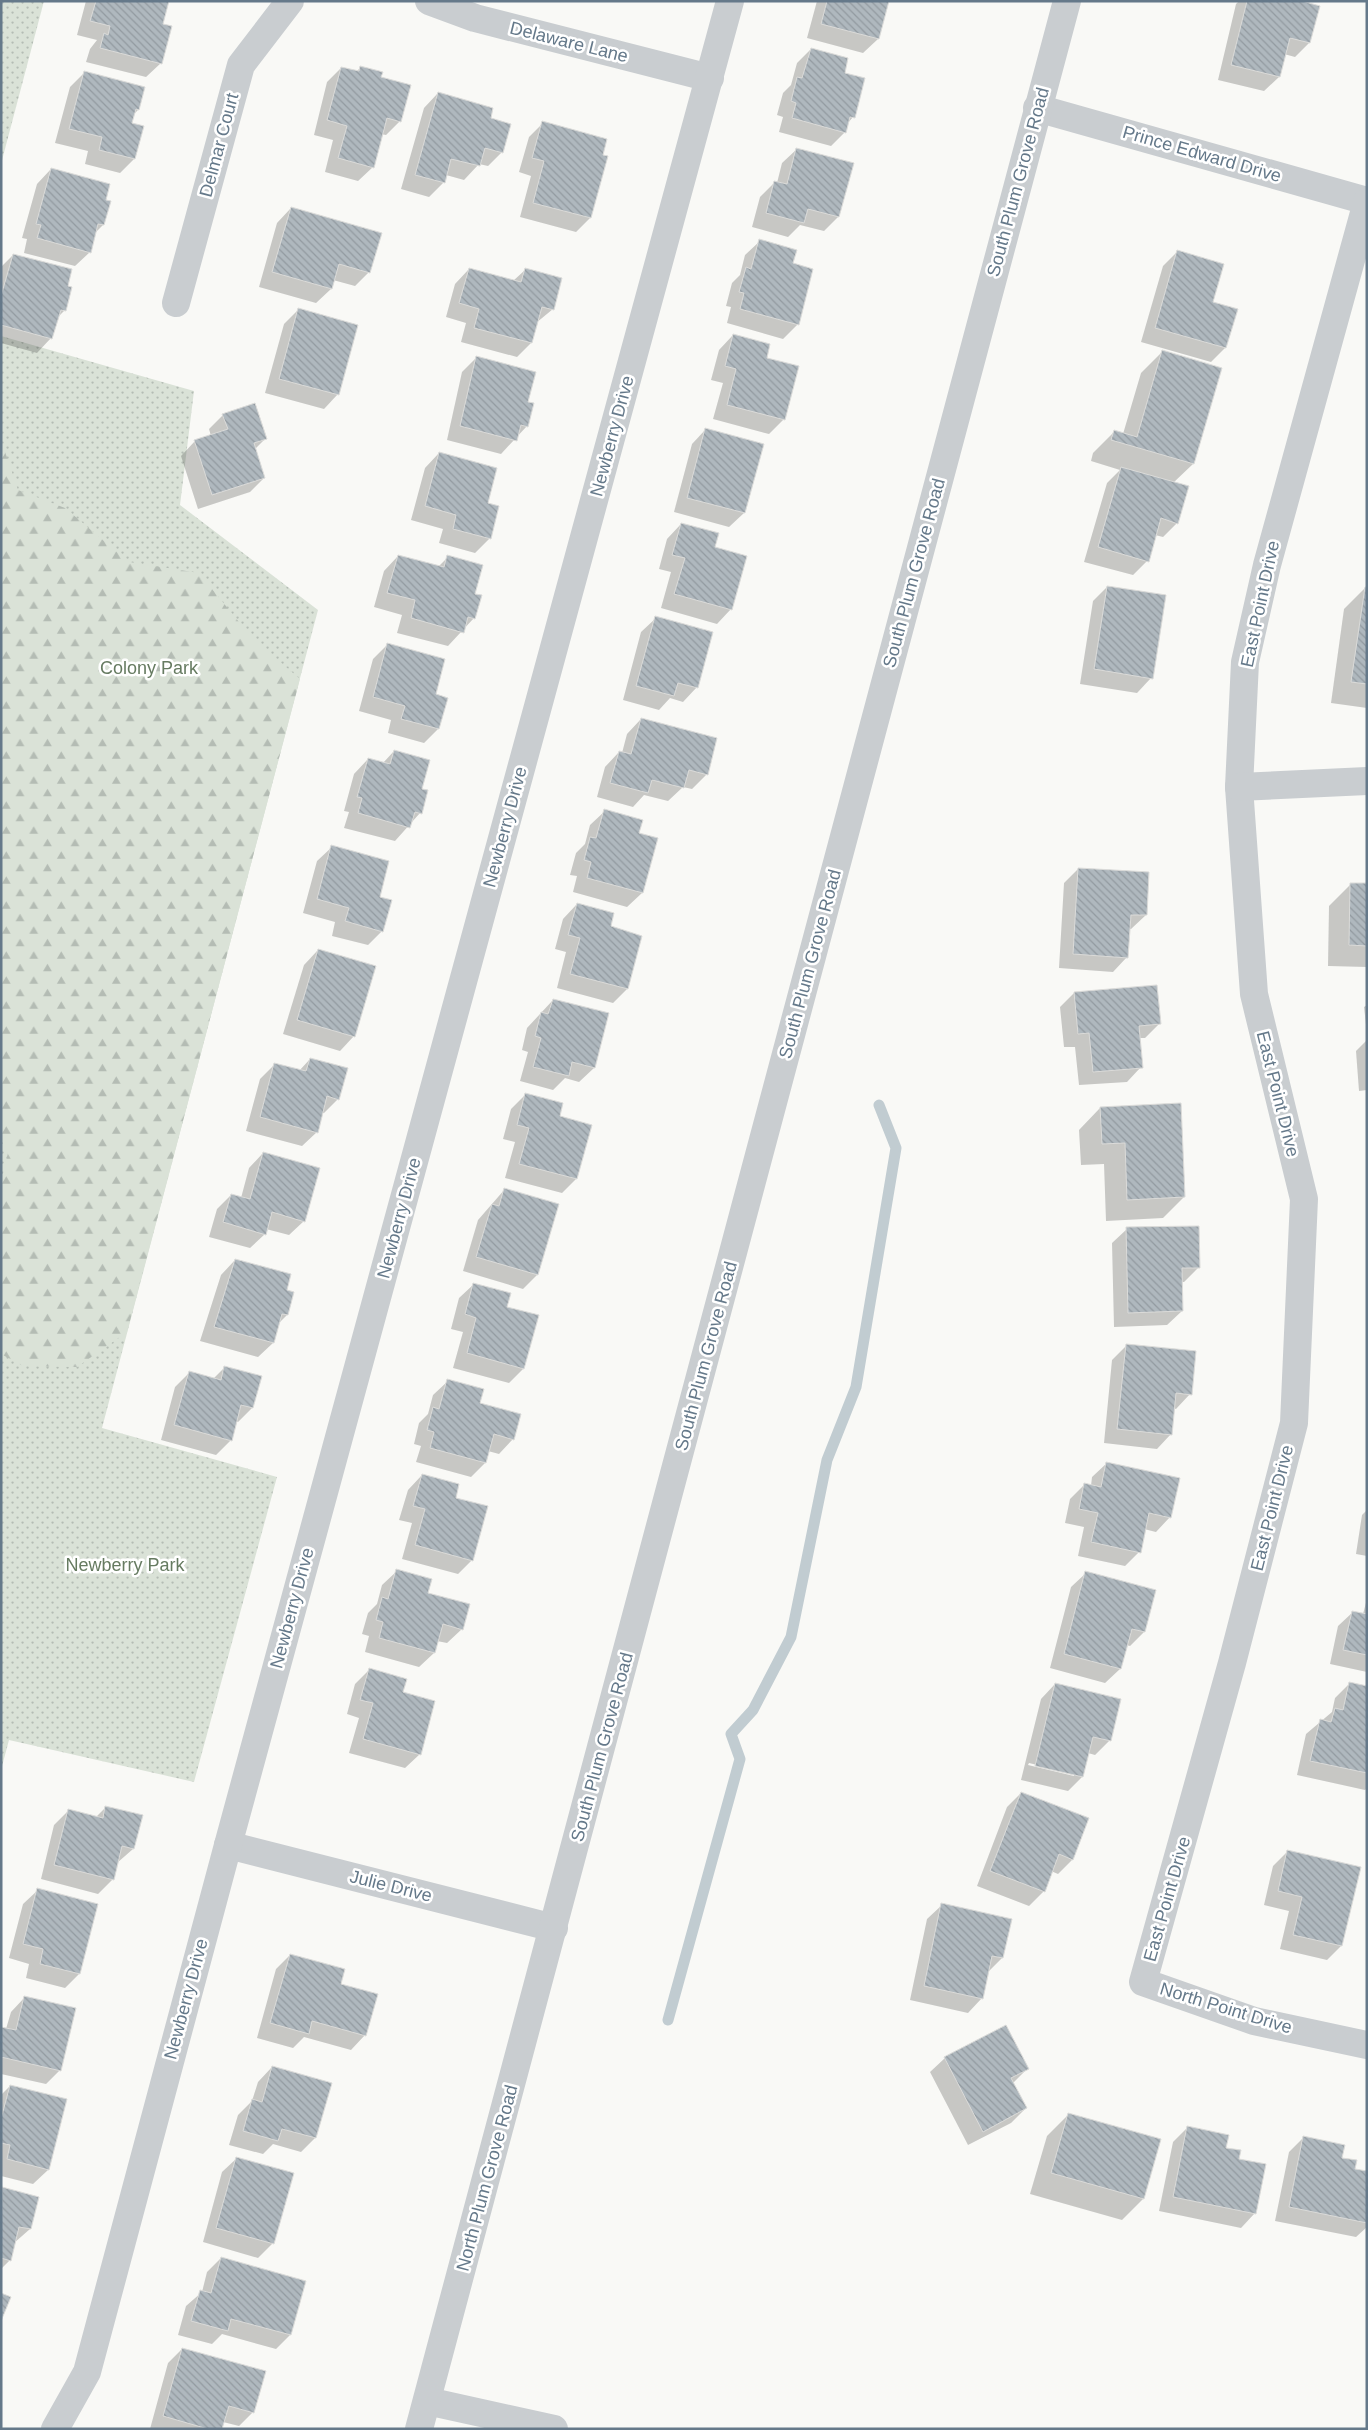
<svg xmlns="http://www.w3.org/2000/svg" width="1368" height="2430" font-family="Helvetica,sans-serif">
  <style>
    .grass { fill: url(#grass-dots) }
    .forest { fill: url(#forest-firs) }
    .shadow { fill: #0003; fill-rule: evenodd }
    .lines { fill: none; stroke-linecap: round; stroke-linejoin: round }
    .stream { stroke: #c1ccd1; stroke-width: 11 }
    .building { fill: url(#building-back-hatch); stroke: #dbdbd9 }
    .minor { stroke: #c9cdd0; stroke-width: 28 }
    .tertiary { stroke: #c9cdd0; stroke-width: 28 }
    .labels { text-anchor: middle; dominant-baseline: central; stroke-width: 5; stroke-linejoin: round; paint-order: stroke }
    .street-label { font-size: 18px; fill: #65798a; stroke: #fff }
    .park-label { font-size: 18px; fill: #667b61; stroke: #fff }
  </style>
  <defs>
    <pattern id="grass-dots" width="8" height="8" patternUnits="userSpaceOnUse" patternTransform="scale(1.25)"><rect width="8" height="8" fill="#dae2d7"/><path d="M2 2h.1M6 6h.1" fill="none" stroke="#b4bcb4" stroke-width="1.8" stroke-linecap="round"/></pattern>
    <pattern id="forest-firs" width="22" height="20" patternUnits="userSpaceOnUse" patternTransform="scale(1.25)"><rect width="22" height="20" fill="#dae2d7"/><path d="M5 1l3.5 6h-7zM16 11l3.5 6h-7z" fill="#b4bcb4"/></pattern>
    <pattern id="building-back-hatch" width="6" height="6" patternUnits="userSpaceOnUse" patternTransform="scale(1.25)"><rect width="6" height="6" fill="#afb8be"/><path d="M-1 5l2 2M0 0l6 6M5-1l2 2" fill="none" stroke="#929aa0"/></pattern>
  </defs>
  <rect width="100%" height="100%" fill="#f9f9f6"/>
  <g class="grass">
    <polygon points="1,1 44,1 1,164"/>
    <polygon points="1,336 194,391 180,505 318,610 102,1428 277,1477 194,1782 9,1740 1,1770"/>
  </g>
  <polygon class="forest" points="1,440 18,490 65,508 129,562 199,573 252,638 300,679 127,1332 77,1367 23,1366 1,1354 1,1182 8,1153 1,1140"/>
  <g class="shadow">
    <polygon points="86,1 168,1 162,25 161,63 146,77 86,62 90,49 97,40 77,35"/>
    <polygon points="817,1 888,1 878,39 863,53 807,38"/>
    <polygon points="1239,1 1297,1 1309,43 1295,57 1284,54 1279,77 1264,91 1218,80 1236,4"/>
    <polygon points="811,49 843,74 853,117 847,124 845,132 831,146 779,132 783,117 777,115 783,93 791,85 797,63"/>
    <polygon points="361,67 380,78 400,121 386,135 381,134 373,167 358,181 325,172 333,140 314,135 327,82 341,68 356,72"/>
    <polygon points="84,73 143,88 138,110 133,115 130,124 142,127 134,159 120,173 85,164 88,151 55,143 70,87"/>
    <polygon points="438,93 489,119 502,152 488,166 479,164 464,180 446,175 443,183 429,197 401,189 424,108"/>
    <polygon points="543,123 606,157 590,218 576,232 520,217 531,176 519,172 529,137"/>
    <polygon points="797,149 852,164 838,217 824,231 800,225 788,237 752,227 760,197 775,182 777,183 782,163"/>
    <polygon points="51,169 104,201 103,225 95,233 90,252 75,266 24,253 27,239 22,238 37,184"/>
    <polygon points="291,208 369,272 355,286 333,280 331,289 316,303 259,287 277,223"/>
    <polygon points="760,241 792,264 798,324 783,339 727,323 731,307 726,306 732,283 740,275 745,255"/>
    <polygon points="1177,252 1211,303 1225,348 1211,362 1141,342 1163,266"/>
    <polygon points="13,255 66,286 65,310 57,318 51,338 37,353 1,343 1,267"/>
    <polygon points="469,269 513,281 525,270 553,309 536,323 531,343 517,357 461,342 466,323 446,317 455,284"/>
    <polygon points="298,310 338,394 324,409 265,393 284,324"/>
    <polygon points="733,335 765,359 784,419 769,434 713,419 723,383 711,380 719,350"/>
    <polygon points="1162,352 1193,464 1173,483 1177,523 1163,537 1155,535 1147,561 1133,575 1084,562 1107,483 1120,470 1091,461 1093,453 1114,432 1123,434 1141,373"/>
    <polygon points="477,357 527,402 527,426 501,454 447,440 462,372"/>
    <polygon points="223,415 266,438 255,449 264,478 250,492 198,509 181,456 195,441 211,436 209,429"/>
    <polygon points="706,429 762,444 744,513 729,527 674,512 692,444"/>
    <polygon points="439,453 486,504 490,538 475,553 439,543 443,529 411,520 425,468"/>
    <polygon points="681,524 714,548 731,609 717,624 661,608 671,572 659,569 667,539"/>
    <polygon points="398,556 438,567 448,557 474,594 474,618 448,646 397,633 402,615 374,607 384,571"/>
    <polygon points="1107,587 1151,678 1137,693 1080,684 1093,601"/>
    <polygon points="1365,588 1367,588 1367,708 1331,703 1344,609"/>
    <polygon points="656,618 697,687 683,702 670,698 659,710 623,700 641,632"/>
    <polygon points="388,644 434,695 438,729 424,743 388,733 391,720 359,711 373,659"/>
    <polygon points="641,719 716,739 706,775 692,789 683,787 668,801 644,795 633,807 597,797 605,767 619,752 622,753 627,734"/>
    <polygon points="394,751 420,789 420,813 395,841 344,828 349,812 344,811 354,774 368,759 383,763"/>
    <polygon points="605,811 638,834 656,839 642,893 627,907 573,892 577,876 570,875 576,853 585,844 590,825"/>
    <polygon points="332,847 378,898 382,931 368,945 332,936 335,922 303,913 317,861"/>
    <polygon points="1078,869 1146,915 1131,929 1129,929 1127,957 1113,972 1059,968 1064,883"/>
    <polygon points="1351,884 1367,885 1367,967 1328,966 1329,906"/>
    <polygon points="577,904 609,927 627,989 613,1003 557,988 566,952 555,949 563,919"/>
    <polygon points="318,950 354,1036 340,1051 283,1034 304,965"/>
    <polygon points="1074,993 1160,1023 1145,1038 1139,1038 1141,1067 1127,1082 1079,1085 1075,1047 1064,1047 1060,1007"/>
    <polygon points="553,1000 594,1068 579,1082 565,1078 553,1090 520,1081 528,1052 522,1050 527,1028"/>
    <polygon points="1367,1005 1367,1033 1364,1007"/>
    <polygon points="1367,1040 1367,1090 1359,1091 1356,1051"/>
    <polygon points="310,1059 338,1099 324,1113 322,1113 317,1132 302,1146 246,1131 260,1079 275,1064 299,1071"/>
    <polygon points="526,1094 558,1117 576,1179 562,1193 505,1178 515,1142 503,1139 511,1109"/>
    <polygon points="1100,1108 1184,1197 1163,1218 1106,1221 1104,1164 1081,1165 1079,1130"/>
    <polygon points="263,1153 304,1221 289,1235 266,1229 265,1234 250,1248 209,1237 217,1209 231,1195 241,1198 249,1168"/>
    <polygon points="505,1189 537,1275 523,1289 463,1271 478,1220"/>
    <polygon points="1127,1229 1198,1268 1184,1282 1181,1282 1182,1311 1167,1325 1114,1327 1112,1243"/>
    <polygon points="235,1260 285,1291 287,1315 278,1324 273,1343 258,1357 200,1341 221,1275"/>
    <polygon points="474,1284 505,1308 537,1316 523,1369 509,1383 453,1368 463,1332 451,1329 459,1298"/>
    <polygon points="1126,1346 1190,1394 1176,1409 1173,1408 1171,1434 1157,1449 1104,1443 1112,1360"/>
    <polygon points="225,1367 252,1408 238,1422 236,1421 231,1440 216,1455 161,1440 175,1387 189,1373 213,1379"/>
    <polygon points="448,1381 478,1404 513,1439 499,1454 488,1451 485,1463 471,1477 416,1462 421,1446 414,1444 419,1423 428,1414 433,1395"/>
    <polygon points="1107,1463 1170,1517 1156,1532 1144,1529 1139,1552 1125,1566 1078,1556 1084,1527 1065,1523 1070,1499 1084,1485 1091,1486 1092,1477"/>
    <polygon points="422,1475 472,1560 458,1574 402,1559 412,1523 399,1520 408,1490"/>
    <polygon points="1367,1510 1367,1556 1356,1554 1362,1515"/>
    <polygon points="397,1571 427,1593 462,1629 447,1643 437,1641 434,1653 419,1667 365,1652 369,1636 362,1634 368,1613 377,1604 382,1585"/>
    <polygon points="1086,1573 1144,1632 1130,1646 1126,1645 1120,1669 1105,1683 1050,1668 1071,1587"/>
    <polygon points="1367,1599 1367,1672 1330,1664 1338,1626 1353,1612 1363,1614"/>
    <polygon points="369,1670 402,1693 420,1754 405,1768 349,1753 359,1718 347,1714 355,1684"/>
    <polygon points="1350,1683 1367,1687 1367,1788 1365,1790 1297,1775 1306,1734 1332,1712 1335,1698"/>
    <path d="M1055,1684L1110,1740L1095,1755L1088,1753L1082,1777L1068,1791L1021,1780L1041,1699ZM1029,1763L1074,1774V1776L1028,1765Z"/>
    <polygon points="1021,1793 1072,1860 1058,1874 1051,1871 1044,1891 1029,1906 977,1886 1007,1807"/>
    <polygon points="106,1807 133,1849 117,1863 113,1879 98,1894 41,1879 54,1825 68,1811 95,1818"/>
    <polygon points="1288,1851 1359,1868 1341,1946 1327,1960 1280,1949 1289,1911 1264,1905 1273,1866"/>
    <polygon points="38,1890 79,1974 65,1988 26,1978 29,1964 9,1958 23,1904"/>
    <polygon points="942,1905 1002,1958 988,1972 982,1998 968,2013 910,2000 927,1919"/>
    <polygon points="290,1955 339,1985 365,2035 351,2050 304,2037 293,2048 257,2038 276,1969"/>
    <polygon points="25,1997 60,2070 46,2084 1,2074 1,2028 6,2029 11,2012"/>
    <polygon points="945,2058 1028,2068 1013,2083 1026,2108 1011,2123 968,2145 930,2072"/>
    <polygon points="272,2067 315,2138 301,2152 273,2144 263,2154 229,2145 238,2115 252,2101 258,2082"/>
    <polygon points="10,2086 48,2170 33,2184 1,2176 1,2095"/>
    <polygon points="1068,2115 1143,2199 1122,2220 1030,2194 1047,2136"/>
    <polygon points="1187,2128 1225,2149 1255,2213 1241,2228 1159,2211 1173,2142"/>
    <polygon points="1303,2138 1341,2159 1354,2170 1367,2173 1367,2227 1356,2237 1275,2221 1289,2152"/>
    <polygon points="237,2158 273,2243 258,2258 203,2242 222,2172"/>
    <polygon points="2,2188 30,2229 14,2243 10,2260 1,2269"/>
    <polygon points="221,2258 290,2335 276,2349 222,2334 212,2344 178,2335 186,2306 202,2292 207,2272"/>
    <polygon points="182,2349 253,2412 239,2426 223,2422 221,2429 150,2429 168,2363"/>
  </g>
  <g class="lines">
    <polyline class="stream" points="668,2020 740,1759 731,1734 753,1710 791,1637 827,1460 856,1387 896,1148 879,1105"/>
  </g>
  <g class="building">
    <polygon points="96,1 169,1 163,24 172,26 162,64 100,48 104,33 108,35 110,26 90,21"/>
    <polygon points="827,1 889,1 879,39 821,24"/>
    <polygon points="1247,1 1302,1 1320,6 1310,43 1290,38 1280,77 1231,65"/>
    <polygon points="811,48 848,58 845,73 865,78 855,118 850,117 846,133 792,118 796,103 791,101 797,77 802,78"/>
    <polygon points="360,66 383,72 381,77 411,85 401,122 387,118 374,168 338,158 347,126 327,120 341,67 359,71"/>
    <polygon points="84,71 145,87 139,110 136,109 132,123 144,126 135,159 99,150 102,137 69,129"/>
    <polygon points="438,92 493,108 491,118 511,124 503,153 485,148 480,166 451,159 445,183 415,175"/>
    <polygon points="542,121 607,139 603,155 608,156 591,218 533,203 544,161 532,158"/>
    <polygon points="796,148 854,163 839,217 808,209 804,223 766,213 774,181 787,184"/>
    <polygon points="51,168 110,184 106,200 111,201 104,225 98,224 91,253 37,238 41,225 36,224"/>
    <polygon points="291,207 382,233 370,273 339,264 332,289 272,272"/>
    <polygon points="759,239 797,250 793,263 813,269 799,325 740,309 744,293 739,292 746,267 751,269"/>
    <polygon points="1177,250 1224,264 1213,302 1238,309 1226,348 1155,328"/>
    <polygon points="13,254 72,269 68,286 72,287 66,311 61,310 52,339 1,325 1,296"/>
    <polygon points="469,268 521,282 525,268 562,278 554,310 542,307 532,343 474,328 479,309 459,303"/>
    <polygon points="298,308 358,325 339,395 279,379"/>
    <polygon points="733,334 770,344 767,358 799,366 785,420 727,405 736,369 725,366"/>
    <polygon points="1162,350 1222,368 1194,464 1111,440 1114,430 1137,437"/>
    <polygon points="476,356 536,372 528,402 534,403 528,427 521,425 517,441 460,426"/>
    <polygon points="255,403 267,439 254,443 265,478 212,495 194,440 228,429 222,414"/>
    <polygon points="705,428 764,444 745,513 687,498"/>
    <polygon points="439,452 497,468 488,503 499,506 491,539 453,529 456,515 425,506"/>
    <polygon points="1121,467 1189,486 1178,524 1161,518 1149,562 1098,547"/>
    <polygon points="681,523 719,533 715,547 747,556 732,610 674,594 685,558 672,555"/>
    <polygon points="398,555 444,567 447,555 483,565 475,594 482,595 475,619 468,617 464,633 411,618 415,600 387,593"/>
    <polygon points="1107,586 1166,595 1153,679 1094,669"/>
    <polygon points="1365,587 1367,587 1367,684 1351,682"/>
    <polygon points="655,616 713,632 698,688 678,683 674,696 636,686"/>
    <polygon points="387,643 445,659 436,694 448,698 439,729 401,719 405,706 373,697"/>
    <polygon points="641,718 717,738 708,775 689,770 684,788 652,780 648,793 610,783 619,751 631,754"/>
    <polygon points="394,750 430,760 422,789 428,790 422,814 415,812 410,828 358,813 362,798 357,797 368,758 390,764"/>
    <polygon points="604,809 643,820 639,833 658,838 643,893 587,878 591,862 584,860 590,837 596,838"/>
    <polygon points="331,845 389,861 380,897 392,900 383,932 345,921 349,908 317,899"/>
    <polygon points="1078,868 1149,872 1147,915 1131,915 1128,958 1073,954"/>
    <polygon points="1350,883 1367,883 1367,946 1349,945"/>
    <polygon points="577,903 614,913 611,926 642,936 628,989 570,974 580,938 568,935"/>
    <polygon points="318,949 376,966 355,1037 297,1020"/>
    <polygon points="1157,985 1161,1024 1139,1026 1143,1068 1093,1072 1089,1033 1078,1034 1074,992"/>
    <polygon points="553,999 609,1013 595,1068 572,1062 569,1076 533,1067 541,1038 535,1036 541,1012 548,1014"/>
    <polygon points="310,1058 348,1068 339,1100 327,1096 318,1133 260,1117 274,1063 306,1071"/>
    <polygon points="525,1093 563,1103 560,1116 592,1125 577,1179 519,1164 529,1128 517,1125"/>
    <polygon points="1181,1103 1185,1197 1127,1200 1125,1143 1102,1144 1100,1107"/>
    <polygon points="263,1152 320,1168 305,1222 272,1212 266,1235 223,1222 231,1194 250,1199"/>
    <polygon points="504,1188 559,1204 538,1275 476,1257 492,1204 499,1206"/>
    <polygon points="1199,1226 1200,1268 1182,1268 1183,1311 1128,1313 1126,1227"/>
    <polygon points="235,1259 291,1274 287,1290 294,1292 288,1315 282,1314 274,1343 214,1327"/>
    <polygon points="473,1283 511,1293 507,1307 539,1315 524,1369 467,1353 476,1318 465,1314"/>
    <polygon points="1126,1344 1196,1351 1192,1395 1176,1393 1172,1435 1117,1429"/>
    <polygon points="224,1366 262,1376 253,1408 241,1405 232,1441 174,1425 189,1371 221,1380"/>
    <polygon points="447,1379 484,1389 480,1403 521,1414 514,1440 494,1434 486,1463 430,1448 434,1432 427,1430 433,1407 439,1409"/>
    <polygon points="1106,1462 1180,1478 1171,1518 1149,1513 1141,1553 1091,1542 1098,1513 1079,1509 1084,1483 1101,1487"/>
    <polygon points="422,1474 459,1484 456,1498 488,1506 473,1561 415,1545 425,1509 413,1506"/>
    <polygon points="396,1569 432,1579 428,1593 470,1604 463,1630 443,1624 435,1653 379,1638 383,1622 376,1620 382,1597 388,1599"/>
    <polygon points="1085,1571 1156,1590 1145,1632 1132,1629 1121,1669 1064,1654"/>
    <polygon points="1352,1611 1367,1614 1367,1655 1343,1650"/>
    <polygon points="369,1668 407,1679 403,1692 435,1701 421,1755 363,1739 373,1703 360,1700"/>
    <polygon points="1349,1682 1367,1686 1367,1773 1310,1761 1320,1719 1331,1722 1335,1708 1343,1710"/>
    <polygon points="1055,1683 1121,1699 1111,1741 1093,1737 1083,1777 1035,1766"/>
    <polygon points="1021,1792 1089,1818 1073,1860 1059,1854 1045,1892 990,1871"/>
    <polygon points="105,1806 143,1815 134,1849 122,1846 114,1880 54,1865 68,1809 103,1818"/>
    <polygon points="1287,1850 1361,1867 1342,1946 1293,1935 1302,1897 1278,1891"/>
    <polygon points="37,1888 98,1904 80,1974 40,1964 43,1949 23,1944"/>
    <polygon points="941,1903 1012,1919 1003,1958 992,1956 983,1999 924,1986"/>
    <polygon points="290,1954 345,1969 341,1984 378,1994 366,2036 312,2021 309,2034 270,2023"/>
    <polygon points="24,1996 76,2008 61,2071 1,2057 1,2027 16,2030"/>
    <polygon points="1006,2025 1029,2069 1011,2078 1027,2108 983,2132 944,2057"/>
    <polygon points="272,2066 332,2083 316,2138 282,2129 278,2141 243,2131 252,2099 262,2102"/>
    <polygon points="10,2085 67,2099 49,2170 7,2159 10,2145 1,2143 1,2119"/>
    <polygon points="1068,2113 1161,2139 1144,2199 1051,2173"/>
    <polygon points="1187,2126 1229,2135 1226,2148 1241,2150 1239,2159 1266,2164 1256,2214 1173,2197"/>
    <polygon points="1303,2136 1345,2145 1342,2158 1357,2160 1355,2169 1367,2171 1367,2223 1289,2207"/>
    <polygon points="236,2157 294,2173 274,2244 216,2228"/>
    <polygon points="2,2187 39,2197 31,2229 19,2227 11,2261 1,2258"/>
    <polygon points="221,2257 306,2281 291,2335 231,2319 228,2331 191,2321 200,2290 211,2293"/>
    <polygon points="1,2293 11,2297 1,2321"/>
    <polygon points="182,2348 266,2371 254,2413 229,2406 222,2429 208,2429 163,2416"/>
  </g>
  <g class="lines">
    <g class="minor">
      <polyline points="429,1 475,18 710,78"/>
      <polyline points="1037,108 1367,201"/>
      <polyline points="1367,202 1267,565 1245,662 1239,787 1254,994 1304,1199 1294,1423 1232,1663 1143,1982 1254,2021 1367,2045"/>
      <polyline points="176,303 241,65 290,1"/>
      <polyline points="1239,787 1367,781"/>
      <polyline points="228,1845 554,1928"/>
      <polyline points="427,2401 554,2429"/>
      <polyline points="55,2429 87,2372 228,1845 730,1"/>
    </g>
    <polyline class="tertiary" points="419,2429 1067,1"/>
  </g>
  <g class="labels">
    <g class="street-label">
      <text transform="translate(569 42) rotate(14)">Delaware Lane</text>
      <text transform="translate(219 145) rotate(-75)">Delmar Court</text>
      <text transform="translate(1202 154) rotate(16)">Prince Edward Drive</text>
      <text transform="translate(1018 182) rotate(-75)">South Plum Grove Road</text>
      <text transform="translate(612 436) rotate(-75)">Newberry Drive</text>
      <text transform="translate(914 573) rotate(-75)">South Plum Grove Road</text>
      <text transform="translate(1260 604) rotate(-78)">East Point Drive</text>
      <text transform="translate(505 827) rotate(-75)">Newberry Drive</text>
      <text transform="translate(810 964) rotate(-75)">South Plum Grove Road</text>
      <text transform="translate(1278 1094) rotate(76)">East Point Drive</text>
      <text transform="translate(399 1218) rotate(-75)">Newberry Drive</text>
      <text transform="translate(706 1356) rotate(-75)">South Plum Grove Road</text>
      <text transform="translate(1272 1508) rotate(-76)">East Point Drive</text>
      <text transform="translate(292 1608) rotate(-75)">Newberry Drive</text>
      <text transform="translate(602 1747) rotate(-75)">South Plum Grove Road</text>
      <text transform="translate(391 1886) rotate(14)">Julie Drive</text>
      <text transform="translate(1167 1899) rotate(-74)">East Point Drive</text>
      <text transform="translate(186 1999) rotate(-75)">Newberry Drive</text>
      <text transform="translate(1226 2008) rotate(17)">North Point Drive</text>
      <text transform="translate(487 2178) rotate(-75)">North Plum Grove Road</text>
    </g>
    <g class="park-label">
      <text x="149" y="668">Colony Park</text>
      <text x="125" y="1565">Newberry Park</text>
    </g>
  </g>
  <rect width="1368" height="2430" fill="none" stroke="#65798a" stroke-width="5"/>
</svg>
